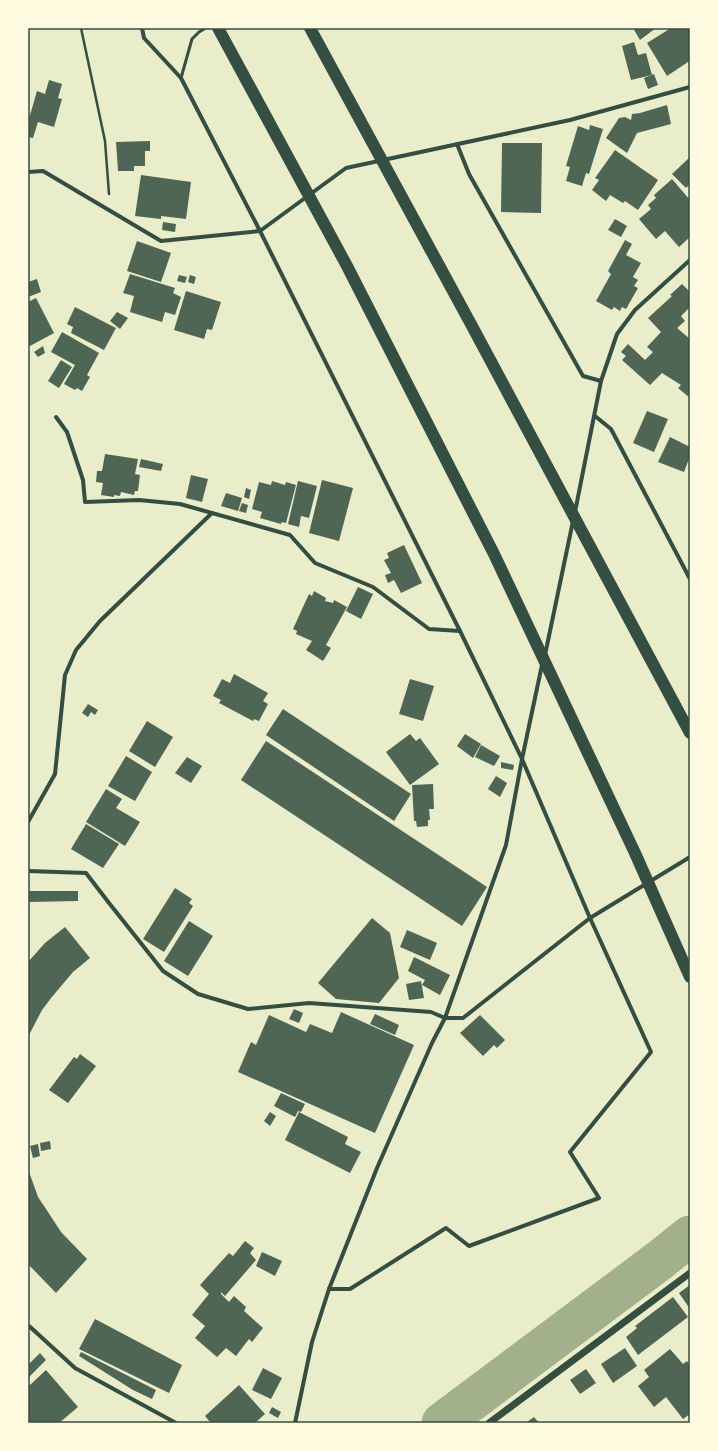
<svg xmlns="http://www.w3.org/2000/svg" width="718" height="1451" font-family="'Fira Sans',sans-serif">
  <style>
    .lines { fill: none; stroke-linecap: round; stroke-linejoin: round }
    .river { stroke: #a3b18a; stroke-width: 41 }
    .building { fill: #4f6655 }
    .path { stroke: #344e41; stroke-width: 2.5 }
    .service { stroke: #344e41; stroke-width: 3 }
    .minor { stroke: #344e41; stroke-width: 4 }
    .tertiary { stroke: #344e41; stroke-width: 7 }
    .motorway { stroke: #344e41; stroke-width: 12 }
    .neatline { fill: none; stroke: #344e41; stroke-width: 1.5 }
  </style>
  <rect width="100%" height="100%" fill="#e9edc9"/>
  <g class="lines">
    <polyline class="river" points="442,1423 660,1260 690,1236"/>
  </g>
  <g class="building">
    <polygon points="633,28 656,28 640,40"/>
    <polygon points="671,28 690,28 690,65 688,62 667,76 647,43"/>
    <polygon points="634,42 638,55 646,53 652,75 631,80 622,46"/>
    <polygon points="654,74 658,85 648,89 644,78"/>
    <polygon points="49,80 62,84 58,98 62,99 54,127 38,122 33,138 28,137 28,122 37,91 45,94"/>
    <polygon points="667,105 671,124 637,133 627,153 606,138 619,118 625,117 631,120 632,114 640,113"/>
    <polygon points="590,125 603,129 589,174 586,173 582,186 566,181 570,167 566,166 578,126 589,130"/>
    <polygon points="150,141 150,151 145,151 145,166 134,166 134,171 118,171 116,142"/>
    <polygon points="502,143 542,143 541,213 501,212"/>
    <polygon points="615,150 658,180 638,210 625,201 623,203 610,195 606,201 592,190 599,180 595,178"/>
    <polygon points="690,157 690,184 686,188 672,174"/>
    <polygon points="141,175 191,182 186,219 161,216 161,219 135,216"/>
    <polygon points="672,179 690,200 690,237 679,247 665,231 656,239 639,219 651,209 648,205 656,198 654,195"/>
    <polygon points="615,219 627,226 621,237 608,230"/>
    <polygon points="163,222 176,224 175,232 162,230"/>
    <polygon points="625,240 632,244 626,255 641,263 633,277 638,280 634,286 638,288 626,309 622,307 620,311 614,307 612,310 596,301 611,274 608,271"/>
    <polygon points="137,241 171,253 161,282 127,271"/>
    <polygon points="130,274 175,288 173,293 181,297 175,315 165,312 162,322 130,312 134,296 123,293"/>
    <polygon points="179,275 187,277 185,283 177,281"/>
    <polygon points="190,275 196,277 194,284 188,282"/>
    <polygon points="37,279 41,292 28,297 28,282"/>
    <polygon points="682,284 690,292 690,307 681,316 685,321 677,328 690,339 690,398 678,388 681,385 662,373 650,385 622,360 626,356 621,352 628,344 645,360 653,352 647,347 661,332 648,318 672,296 670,295"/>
    <polygon points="186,291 221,302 212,330 207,329 204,339 174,330"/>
    <polygon points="36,298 54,333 30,346 28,342 28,302"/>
    <polygon points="75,307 116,328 104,350 71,333 73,327 67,324"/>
    <polygon points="117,312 128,318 120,329 110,321"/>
    <polygon points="62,332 99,353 87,375 90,377 82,391 77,388 75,390 64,384 75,365 51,352"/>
    <polygon points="43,346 45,353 38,357 34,352"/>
    <polygon points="61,360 72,367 59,388 48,381"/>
    <polygon points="647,411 668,419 654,452 633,443"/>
    <polygon points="670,437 690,447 690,456 684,472 658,462"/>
    <polygon points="105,454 138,459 135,474 140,475 138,491 135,491 134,495 121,492 120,496 114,495 114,497 101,495 103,483 96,482 97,471 102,471"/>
    <polygon points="141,459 163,464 161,471 139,467"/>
    <polygon points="191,475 208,479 202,502 186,498"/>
    <polygon points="322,480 353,488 339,541 309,533"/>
    <polygon points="272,481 285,485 286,482 296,485 286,523 282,522 281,524 260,518 262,512 252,509 259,482 271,485"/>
    <polygon points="298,481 317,486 309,518 301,516 299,527 288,524"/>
    <polygon points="246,488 251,490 249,499 244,497"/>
    <polygon points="226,493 242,498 238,511 221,506"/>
    <polygon points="242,503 248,505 246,513 239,511"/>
    <polygon points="404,545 422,583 401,593 394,580 388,583 385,575 391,573 384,560 389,558 387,553"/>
    <polygon points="358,587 373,594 361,619 346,611"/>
    <polygon points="314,591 326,598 325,601 333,603 334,600 347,607 326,645 331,648 323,661 306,650 312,641 296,634 297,631 293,629 309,594 312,596"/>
    <polygon points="234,674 268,693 263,701 268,704 259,721 254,719 253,721 219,703 221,700 213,696 222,679 230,683"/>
    <polygon points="410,679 434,686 423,721 399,714"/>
    <polygon points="88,704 98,710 95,715 91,712 88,717 82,713"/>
    <polygon points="283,709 411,794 394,821 266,735"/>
    <polygon points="147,721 173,737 155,767 129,751"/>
    <polygon points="410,734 416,741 420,738 439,764 410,785 386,752"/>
    <polygon points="465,734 481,744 473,758 457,746"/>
    <polygon points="266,741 487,887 462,926 241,780"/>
    <polygon points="481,745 500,756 494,766 475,757"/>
    <polygon points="126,756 152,772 135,801 108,786"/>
    <polygon points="187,757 202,766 191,783 175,773"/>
    <polygon points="501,762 514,765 513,770 501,768"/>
    <polygon points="496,776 507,783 500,797 488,789"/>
    <polygon points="433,784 434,809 429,809 430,820 428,820 428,826 417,827 416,821 414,821 412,785"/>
    <polygon points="106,789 122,799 116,808 140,822 125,846 86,822"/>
    <polygon points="86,824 119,844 103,868 71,849"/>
    <polygon points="175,888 192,899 189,903 193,906 164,952 143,939"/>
    <polygon points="28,891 78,891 78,901 28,902"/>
    <polygon points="372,918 390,933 399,978 379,1003 336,999 318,983"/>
    <polygon points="189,921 213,936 188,976 164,961"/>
    <polygon points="65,927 90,958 73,972 51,998 42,1010 28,1037 28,962 45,943"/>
    <polygon points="407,930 437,943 430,960 400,947"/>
    <polygon points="414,957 450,975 440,995 422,985 425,980 408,971"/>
    <polygon points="421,981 424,998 409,1000 406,984"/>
    <polygon points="294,1009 303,1013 299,1023 289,1019"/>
    <polygon points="341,1012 414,1045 375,1133 238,1072 251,1042 256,1045 269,1015 306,1032 310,1024 332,1033"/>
    <polygon points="375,1014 399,1025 395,1035 370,1024"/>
    <polygon points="480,1015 505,1040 497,1048 494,1045 483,1056 460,1033"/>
    <polygon points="80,1054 96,1066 68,1103 49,1090 74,1057 77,1059"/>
    <polygon points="281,1093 305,1104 301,1112 298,1111 295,1117 274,1106"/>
    <polygon points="270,1112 276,1116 270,1126 264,1121"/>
    <polygon points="299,1112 348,1137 345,1144 361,1152 350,1173 285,1140"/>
    <polygon points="50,1141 51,1149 41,1151 40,1143"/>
    <polygon points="38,1144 40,1156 33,1158 30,1146"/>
    <polygon points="28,1169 38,1197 48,1212 61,1232 87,1259 56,1293 28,1264"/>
    <polygon points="245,1241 254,1248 250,1253 256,1260 225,1296 221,1292 221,1294 229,1302 234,1296 246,1307 244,1311 263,1328 252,1342 249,1339 236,1356 226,1348 217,1357 195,1338 205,1326 192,1315 209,1294 200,1285 229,1253 233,1256"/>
    <polygon points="262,1252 282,1261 275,1276 256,1266"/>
    <polygon points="690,1285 690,1309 679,1293"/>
    <polygon points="673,1297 688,1317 638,1355 626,1337 637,1328 635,1326"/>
    <polygon points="95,1319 182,1365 169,1393 79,1349"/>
    <polygon points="625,1348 637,1366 613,1383 601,1364"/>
    <polygon points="670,1349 683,1364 687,1361 690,1366 690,1414 683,1419 666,1397 654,1407 638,1386 649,1377 644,1370"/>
    <polygon points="81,1352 156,1390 152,1399 133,1390 79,1356"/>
    <polygon points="40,1353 46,1360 28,1378 28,1365"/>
    <polygon points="263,1368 282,1378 271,1399 252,1390"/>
    <polygon points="586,1369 596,1383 580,1394 570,1380"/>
    <polygon points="46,1370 78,1407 59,1423 28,1423 28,1382 30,1385"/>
    <polygon points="239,1385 265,1414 255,1423 211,1423 205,1416"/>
    <polygon points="272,1407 281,1412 278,1418 269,1413"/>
    <polygon points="534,1417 539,1423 525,1423 527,1422"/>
  </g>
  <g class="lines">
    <polyline class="path" points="81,28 105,141 109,194"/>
    <polyline class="service" points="181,78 192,39 199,32 206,28"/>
    <g class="minor">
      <polyline points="142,28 144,38 181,78 260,231 460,631 522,759 590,918 651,1052 570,1152 599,1198 469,1246 446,1228 350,1289 329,1289"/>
      <polyline points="457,144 469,174 583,376 601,381"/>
      <polyline points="28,172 43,171 161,241 260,231 346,168 570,120 690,87"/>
      <polyline points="595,416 611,429 690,579"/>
      <polyline points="56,417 67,432 83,480 85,502 139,500 180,504 290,535 315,563 373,587 429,629 460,631"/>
      <polyline points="575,512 601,381 617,334 635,310 690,260"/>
      <polyline points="545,655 573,521"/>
      <polyline points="28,822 55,774 65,675 76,650 100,621 212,513"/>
      <polyline points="28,871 86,873 109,903 163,971 198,994 248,1009 309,1003 431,1012 445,1018 463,1018 590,918 690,857"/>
      <polyline points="28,1325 75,1368 176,1423"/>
      <polyline points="295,1423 312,1342 329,1289 377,1168 432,1043 445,1018 506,845 522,759 542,665"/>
    </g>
    <polyline class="tertiary" points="489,1423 690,1273"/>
    <g class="motorway">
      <polyline points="218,28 347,266 494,554 635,853 690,977"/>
      <polyline points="310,28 472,326 690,733"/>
    </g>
  </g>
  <rect width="718" height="1451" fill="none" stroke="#fefae0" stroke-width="58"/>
  <rect x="29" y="29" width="660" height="1393" class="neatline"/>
</svg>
